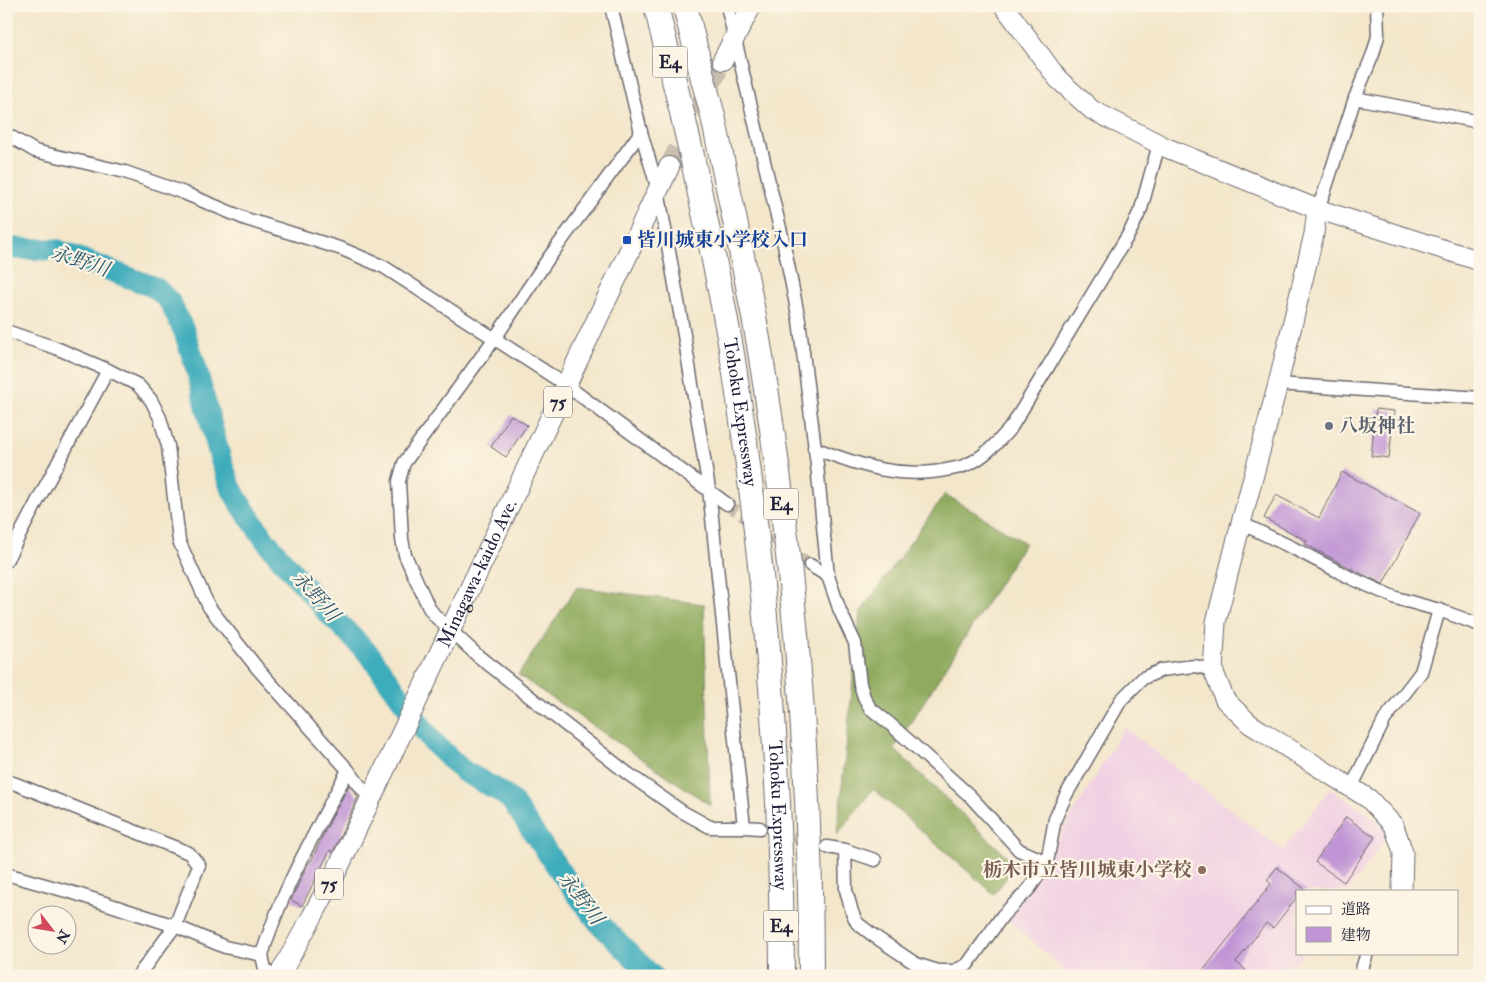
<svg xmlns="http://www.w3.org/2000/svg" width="1486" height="982" font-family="'IM FELL Double Pica','Noto Serif JP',serif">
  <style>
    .built { fill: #f1d0e3 }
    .forest { fill: #90ab5e; stroke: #59664c }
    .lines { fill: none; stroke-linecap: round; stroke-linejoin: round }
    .river { stroke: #3eacbb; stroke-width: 22 }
    .building { fill: #c094d5 }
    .street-tunnel { stroke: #c9bfae; stroke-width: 12; stroke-dasharray: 12 6; stroke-linecap: butt }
    .primary-tunnel { stroke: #c9bfae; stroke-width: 20; stroke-dasharray: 20 10; stroke-linecap: butt }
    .street-casing { stroke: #6b676d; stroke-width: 15 }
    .secondary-casing { stroke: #6b676d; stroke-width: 21 }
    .primary-casing { stroke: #6b676d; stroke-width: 22 }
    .highway-casing { stroke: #6b676d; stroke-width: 26 }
    .street { stroke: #fff; stroke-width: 12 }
    .secondary { stroke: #fff; stroke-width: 19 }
    .primary { stroke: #fff; stroke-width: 20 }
    .highway { stroke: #fff; stroke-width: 24 }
    .highway-bridge-casing { stroke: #6b676d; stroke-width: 26; stroke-linecap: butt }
    .highway-bridge { stroke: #fff; stroke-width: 24 }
    .transit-dot { fill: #1a4fb4; stroke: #fcf5e5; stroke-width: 2 }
    .worship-dot { fill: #6b7280; stroke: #fcf5e5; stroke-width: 2 }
    .education-dot { fill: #8d6e63; stroke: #fcf5e5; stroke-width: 2 }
    .labels { text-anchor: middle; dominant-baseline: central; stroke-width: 4.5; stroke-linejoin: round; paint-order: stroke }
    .shield { fill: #fcf5e5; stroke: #63616e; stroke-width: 1 }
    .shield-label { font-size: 18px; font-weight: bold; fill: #22223b }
    .transit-label { font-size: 19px; font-weight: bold; fill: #164399; stroke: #fcf5e5; text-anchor: start }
    .street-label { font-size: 19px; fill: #22223b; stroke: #fcf5e5 }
    .worship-label { font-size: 19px; font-weight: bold; fill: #5b616d; stroke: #fcf5e5; text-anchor: start }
    .education-label { font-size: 19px; font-weight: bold; fill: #785e54; stroke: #fcf5e5; text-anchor: end }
    .water-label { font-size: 20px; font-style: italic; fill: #2d596e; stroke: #fcf5e5 }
  </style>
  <rect width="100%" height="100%" fill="#fcf5e5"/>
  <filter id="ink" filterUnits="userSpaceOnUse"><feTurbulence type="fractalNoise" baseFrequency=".02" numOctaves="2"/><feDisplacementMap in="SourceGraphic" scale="10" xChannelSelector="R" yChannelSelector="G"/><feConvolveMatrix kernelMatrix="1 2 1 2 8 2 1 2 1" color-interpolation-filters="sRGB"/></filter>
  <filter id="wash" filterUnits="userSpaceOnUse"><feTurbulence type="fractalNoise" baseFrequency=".0096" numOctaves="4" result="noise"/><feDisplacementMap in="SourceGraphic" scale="20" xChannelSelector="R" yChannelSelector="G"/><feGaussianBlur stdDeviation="1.12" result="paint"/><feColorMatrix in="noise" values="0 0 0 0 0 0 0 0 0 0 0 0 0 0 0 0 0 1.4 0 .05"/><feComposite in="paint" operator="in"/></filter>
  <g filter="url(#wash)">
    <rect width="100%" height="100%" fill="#f3e6cb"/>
    <polygon class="built" points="1124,728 1283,850 1330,789 1381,823 1388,835 1348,891 1297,891 1297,953 1303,953 1287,976 1071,976 1003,915 1029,888"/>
    <g class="forest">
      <polygon points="945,494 1025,543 894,749 1016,865 994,894 873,789 837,835 860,613"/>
      <polygon points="577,587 704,604 710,805 518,675"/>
    </g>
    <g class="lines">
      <polyline class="river" points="6,248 57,250 156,288 170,302 184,331 195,364 220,457 230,486 239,502 266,541 326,611 370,655 432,741 463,771 496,789 511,800 562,874 599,923 652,976"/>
    </g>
    <g id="blocks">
      <g class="building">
        <polygon points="1376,409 1394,411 1389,458 1371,456"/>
        <polygon points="511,415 527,425 506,457 491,447"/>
        <polygon points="1342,472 1420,513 1383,584 1358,572 1305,544 1307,541 1264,518 1276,495 1319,518"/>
        <polygon points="349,785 358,797 333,852 330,850 302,906 291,900 308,864 310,861 311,861 327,827"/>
        <polygon points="1346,817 1375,837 1344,882 1315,862"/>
        <polygon points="1277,867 1307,891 1297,891 1297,897 1273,928 1266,923 1236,962 1246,970 1241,976 1199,976 1271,884 1267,880"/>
      </g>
    </g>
  </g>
  <g filter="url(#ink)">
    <use href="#blocks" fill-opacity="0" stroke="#6b676d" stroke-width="1"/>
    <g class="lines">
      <g class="street-tunnel">
        <polyline points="727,504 810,565"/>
        <polyline points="775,832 813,843"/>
      </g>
      <polyline class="primary-tunnel" points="669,167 723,60"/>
      <g class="street-casing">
        <g id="street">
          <polyline points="611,6 641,132 658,190 684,335 709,489 744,827 760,828"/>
          <polyline points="727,6 784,245 799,320 817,465 828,576 840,611 855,643 860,684 864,697 870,708 890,724 970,796 1019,850 1047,862"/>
          <polyline points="1355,98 1480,122"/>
          <polyline points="641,132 548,259 495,338 404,463 399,481 402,539 405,555 429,608 436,617 478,656 627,773 681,811 710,827 744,827"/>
          <polyline points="6,134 35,151 125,172 184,193 246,219 342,249 384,267 566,385 727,504"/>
          <polyline points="1317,209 1324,193 1355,98 1373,54 1378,36 1377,6"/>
          <polyline points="6,331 56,348 108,370 138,385 151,400 160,418 168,446 179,541 209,607 258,669 348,770"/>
          <polyline points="1278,384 1480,398"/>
          <path d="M814,448C861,466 901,480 951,469C956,468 962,467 966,465C984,458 1000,440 1012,426L1130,232L1141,209L1159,144"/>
          <polyline points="1241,523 1293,548 1351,578 1396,598 1439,610 1480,625"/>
          <polyline points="6,561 39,498 108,370"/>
          <polyline points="810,565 828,576"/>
          <polyline points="6,781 16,784 189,853 199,865 175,926 138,976"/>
          <polyline points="1351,788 1385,719 1421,672 1439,610"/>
          <polyline points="827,847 845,850 846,890 852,912 857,923 874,936 925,970"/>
          <polyline points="845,850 875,860"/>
          <polyline points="6,874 77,894 175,926 225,947 262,955 265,969 274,976"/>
          <path d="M262,955C281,890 317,830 348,770L370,799"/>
          <polyline points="919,965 938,971 954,971 967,965 1003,915 1029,889 1047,862 1055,819 1066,795 1121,700 1143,678 1162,670 1177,668 1195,666 1213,670"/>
          <polyline points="1362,976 1362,969 1367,953"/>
        </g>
      </g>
      <g class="secondary-casing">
        <g id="secondary">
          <polyline points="1004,6 1058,79 1092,110 1167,148 1317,209 1480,261"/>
          <polyline points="1317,209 1314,234 1278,384 1241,523 1216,622 1213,670 1225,700 1250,724 1369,799 1394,826 1403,852 1402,890"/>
        </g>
      </g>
      <g class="primary-casing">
        <g id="primary">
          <polyline points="723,60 751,6"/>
          <path id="s1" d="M279,976L312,917L338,868L669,167"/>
        </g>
      </g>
      <g class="highway-casing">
        <g id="highway">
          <polyline points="656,6 683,117"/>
          <polyline points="685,6 703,79"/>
          <path d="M713,116C729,194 747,273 760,351C794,557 811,767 811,976"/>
          <path id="s2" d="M692,156C706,224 722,292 733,360C765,564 782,769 782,976"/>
        </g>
      </g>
      <use href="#street" class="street"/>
      <use href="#secondary" class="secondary"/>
      <use href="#primary" class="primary"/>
      <use href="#highway" class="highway"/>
      <g class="highway-bridge-casing">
        <g id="highway-bridge">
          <polyline points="703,79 713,116"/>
          <polyline points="683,117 692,156"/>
        </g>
      </g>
      <use href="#highway-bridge" class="highway-bridge"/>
    </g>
  </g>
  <rect class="transit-dot" x="622" y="235" width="10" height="10" rx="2.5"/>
  <circle class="worship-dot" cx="1329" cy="426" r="5"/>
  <circle class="education-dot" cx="1202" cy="870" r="5"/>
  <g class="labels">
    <g class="shield">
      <rect x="652.5" y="46.5" width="35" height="31" rx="4"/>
      <rect x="544" y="386.5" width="28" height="31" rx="4"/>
      <rect x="763.5" y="488.5" width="35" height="31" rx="4"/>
      <rect x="315" y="868.5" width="28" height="31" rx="4"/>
      <rect x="763.5" y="910.5" width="35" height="31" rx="4"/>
    </g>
    <g class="shield-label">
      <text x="670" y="62">E4</text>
      <text x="558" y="402">75</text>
      <text x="781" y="504">E4</text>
      <text x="329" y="884">75</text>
      <text x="781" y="926">E4</text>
    </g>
    <g class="transit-label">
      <text x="637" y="240">皆川城東小学校入口</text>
    </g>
    <g class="street-label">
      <text stroke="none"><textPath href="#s2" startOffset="261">Tohoku Expressway</textPath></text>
      <text stroke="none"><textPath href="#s1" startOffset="449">Minagawa-kaido Ave.</textPath></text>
      <text stroke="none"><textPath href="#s2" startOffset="666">Tohoku Expressway</textPath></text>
    </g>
    <g class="worship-label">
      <text x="1339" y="426">八坂神社</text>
    </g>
    <g class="education-label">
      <text x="1192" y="870">栃木市立皆川城東小学校</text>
    </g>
    <g class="water-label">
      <text transform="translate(80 261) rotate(18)">永野川</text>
      <text transform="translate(316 596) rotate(48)">永野川</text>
      <text transform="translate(581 898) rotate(53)">永野川</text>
    </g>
  </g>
  <rect width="1486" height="982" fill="none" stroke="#fcf5e5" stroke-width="25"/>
  <rect x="1296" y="890" width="162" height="65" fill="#fcf5e5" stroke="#a5a1a1"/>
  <rect x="1306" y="906" width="25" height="8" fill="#ffffff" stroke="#a5a1a1"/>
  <text x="1341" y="914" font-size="15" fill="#22223b">道路</text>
  <rect x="1306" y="927" width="25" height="15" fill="#c094d5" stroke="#a5a1a1"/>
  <text x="1341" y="940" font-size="15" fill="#22223b">建物</text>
  <g transform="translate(52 930) rotate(121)"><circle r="24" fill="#fcf5e5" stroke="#a5a1a1"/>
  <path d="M0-4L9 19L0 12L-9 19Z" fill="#d1495b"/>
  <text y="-8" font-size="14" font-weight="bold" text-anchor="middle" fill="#22223b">N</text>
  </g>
</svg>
